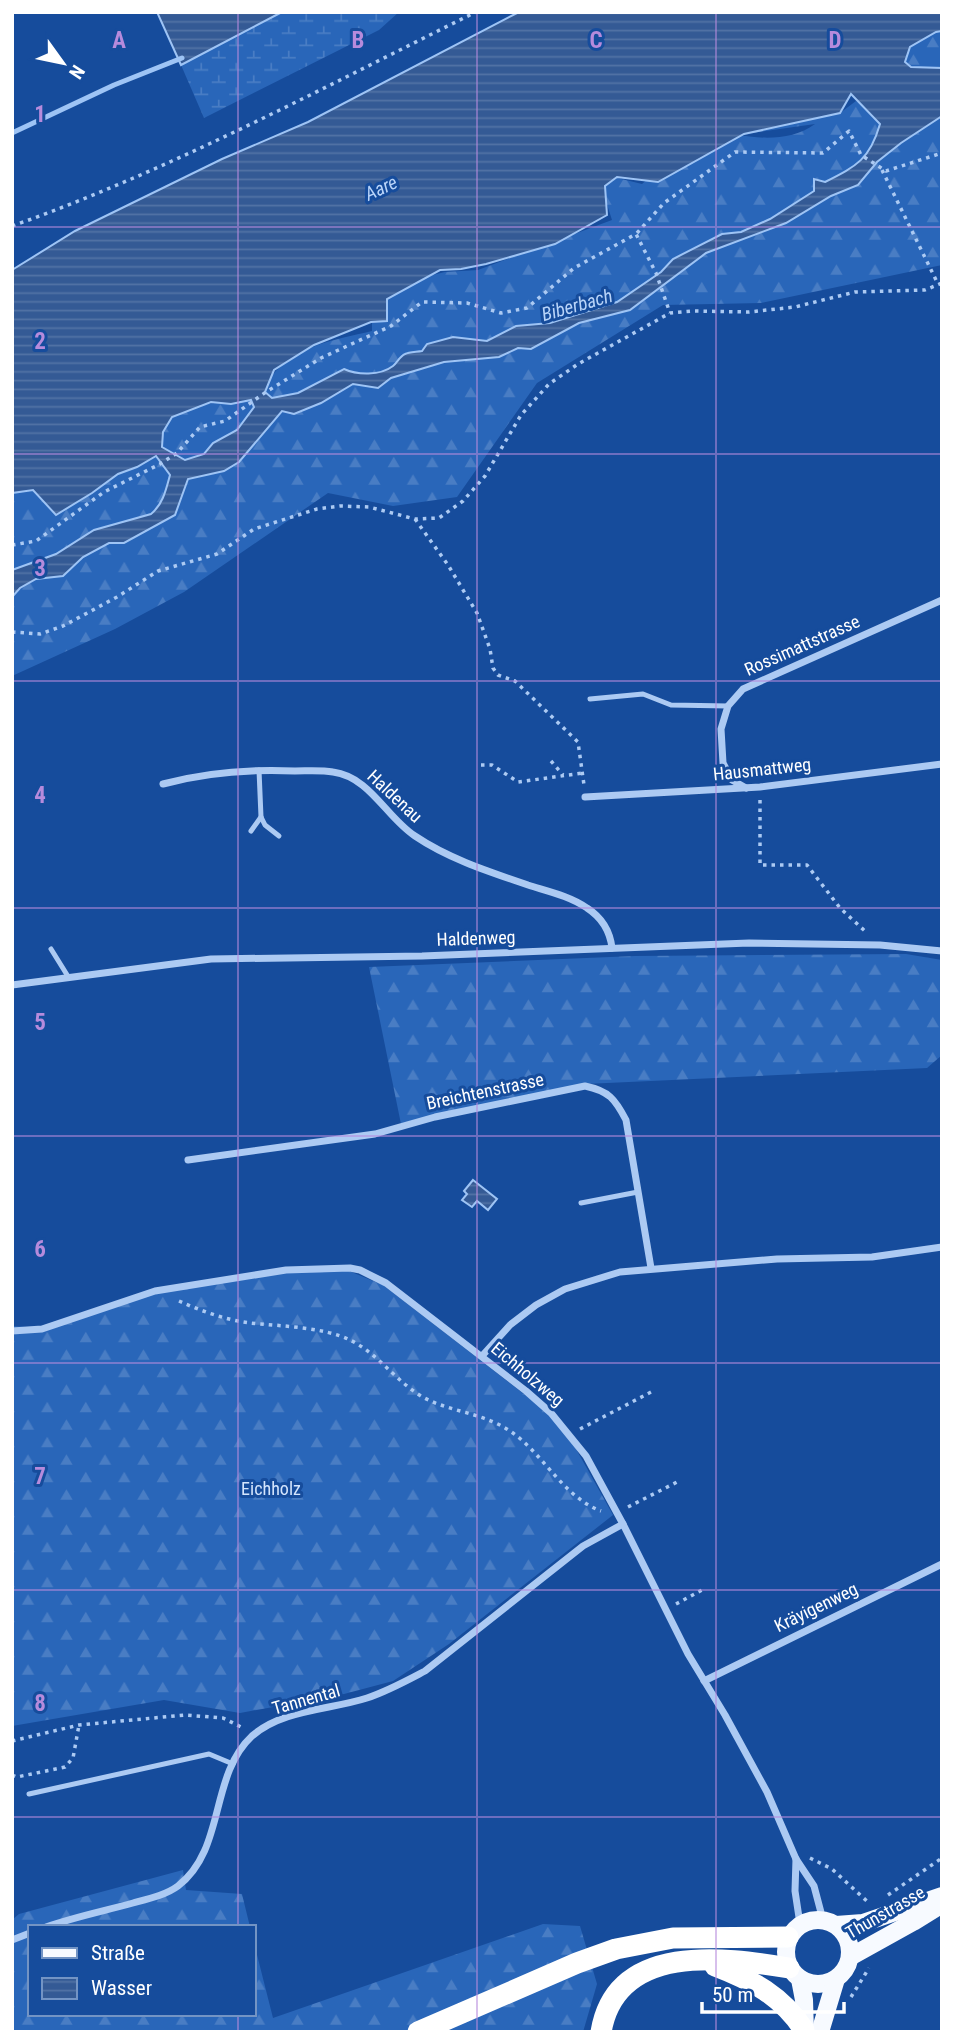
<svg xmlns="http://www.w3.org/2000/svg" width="954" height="2044" font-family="'Roboto Condensed',sans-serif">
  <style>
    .forest { fill: url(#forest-firs) }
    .wetland { fill: url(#wetland-marsh) }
    .water { fill: url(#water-rules); stroke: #9ec4f5; stroke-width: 2; fill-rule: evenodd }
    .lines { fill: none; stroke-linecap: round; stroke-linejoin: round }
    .stream { stroke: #9ec4f5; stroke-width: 5 }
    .path { stroke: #accaf3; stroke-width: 3.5; stroke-dasharray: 3.5 5; stroke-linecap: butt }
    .lane { stroke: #accaf3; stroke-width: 5 }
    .street { stroke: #accaf3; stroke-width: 7 }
    .primary { stroke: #f7faff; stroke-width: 18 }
    .highway { stroke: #fff; stroke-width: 21 }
    .grid { fill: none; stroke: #b68bdc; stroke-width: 2; stroke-opacity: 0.55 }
    .labels { text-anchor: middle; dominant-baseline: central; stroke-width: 6; stroke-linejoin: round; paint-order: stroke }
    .street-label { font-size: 18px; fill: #fff; stroke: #164c9c }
    .park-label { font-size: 18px; fill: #d4e5fd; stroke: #164c9c }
    .water-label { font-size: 19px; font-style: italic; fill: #b9d4f9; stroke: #164c9c }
    .grid-label { font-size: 23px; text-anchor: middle; font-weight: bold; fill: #b68bdc; stroke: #164c9c; stroke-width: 6; stroke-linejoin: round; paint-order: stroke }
  </style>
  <defs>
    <pattern id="forest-firs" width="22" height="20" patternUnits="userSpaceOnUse" patternTransform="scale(1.75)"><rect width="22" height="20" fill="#2966b9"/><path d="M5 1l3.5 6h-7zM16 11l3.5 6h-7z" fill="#497dc4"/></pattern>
    <pattern id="wetland-marsh" width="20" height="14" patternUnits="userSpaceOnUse" patternTransform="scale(1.75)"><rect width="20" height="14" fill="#2966b9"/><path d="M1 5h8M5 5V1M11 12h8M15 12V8" fill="none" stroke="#497dc4"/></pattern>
    <pattern id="water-rules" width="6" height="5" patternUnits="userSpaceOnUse" patternTransform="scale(1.75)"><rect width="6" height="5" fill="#345a95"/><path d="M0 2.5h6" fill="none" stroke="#5273a5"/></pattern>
  </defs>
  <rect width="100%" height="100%" fill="#164c9c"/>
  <g class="forest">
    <polygon points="942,31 942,68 911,67 905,62 910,47 936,32"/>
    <path d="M856,101L868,110L942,116V265L761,303L663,305L537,383L457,497L393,506L328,493L184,592L115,629L12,676V493L33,490L57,515L92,493L118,474L137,467L162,447L163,432L172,417L193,407L214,403L267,384C287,346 335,340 372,331V295L420,278L445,272L478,270L612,220L597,173L642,184L708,128C741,137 785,146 815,124L744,134L840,113Z"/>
    <polygon points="906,954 942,960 942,1055 927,1068 585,1084 401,1124 369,967 635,956"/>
    <polygon points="287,1267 349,1271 383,1285 547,1412 571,1440 613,1515 449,1644 393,1681 344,1694 240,1713 164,1700 12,1726 12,1326 39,1328 119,1301"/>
    <polygon points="183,1870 186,1890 242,1894 250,1927 30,1927 30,2014 254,2014 254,1943 273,2018 543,1924 580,1926 597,1984 583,2032 12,2032 12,1920 19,1914"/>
  </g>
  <polygon class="wetland" points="282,12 399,12 379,30 204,118 181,65"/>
  <g class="water">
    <polygon points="157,12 282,12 181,65"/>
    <path d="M519,12H942V31L936,32L910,47L905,62L911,67L942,68V116L901,143L877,162L858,185L831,196L786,223L706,253L630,310L579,323L531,349L518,348L499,357L444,362L391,378L378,388L353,384L321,403L294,414L282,411L239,462L224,471L188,479L175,515L124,543H109L83,557L63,576L36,579L20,588L12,597V570L56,554L94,530L151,514C163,504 166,490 170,475L156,456L137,467L118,474L92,493L56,515L33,490L12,493V270L75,231L222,159L308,122ZM851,94L880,124C870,159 857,166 825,182L814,179V191L770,219L741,232L722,234L673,259L661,272L617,302L550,323L516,326L487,341L453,337L427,344L422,351C417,352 409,352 405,354C400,356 397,363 393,366C380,376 357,375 344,369L298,393L272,398L265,392L274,370L314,345L371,322L387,321V299L440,270L461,269L486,264L555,244L607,215L605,186L617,177L658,182L744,134L840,113ZM251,400L254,407L237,430L213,443L204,454L185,460L162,447L163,432L172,417L211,402L231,404Z"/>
    <polygon points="473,1180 497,1199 488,1210 477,1201 472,1207 462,1200 467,1194 464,1191"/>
  </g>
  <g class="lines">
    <polyline class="stream" points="12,133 114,85 182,58"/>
    <g class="path">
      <polyline points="882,170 938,284"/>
      <path d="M12,226C173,169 324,87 476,12"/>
      <polyline points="637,233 664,203 735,152 823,153 849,131 861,155 886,171 942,153"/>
      <polyline points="415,519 448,565 477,613 490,649 493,668 498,675 515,681 578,742 584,785"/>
      <polyline points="12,545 36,541 104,492 160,464 177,453 200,427 225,421 266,392 321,358 391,326 422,302 467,303 501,313 527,308 574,268 636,234 656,273 670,313"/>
      <polyline points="12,632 40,634 63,626 117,597 158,571 217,554 254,529 317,509 340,506 369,507 415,519 439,518 463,501 485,476 521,415 549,384 578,364 670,313 693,311 749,312 795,307 855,292 925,290 942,283"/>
      <polyline points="551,761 563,775"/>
      <polyline points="481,765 492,765 518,782 583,773"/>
      <polyline points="760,800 760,865 807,865 840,908 866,932"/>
      <path d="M179,1301C201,1311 226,1320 250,1323C279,1326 324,1327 350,1340C377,1353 395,1380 421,1396C448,1412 482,1412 510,1431C543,1453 563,1497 601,1511"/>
      <polyline points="580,1429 653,1391"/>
      <polyline points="628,1507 679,1481"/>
      <polyline points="676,1604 702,1590"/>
      <polyline points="12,1741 79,1725 185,1715 223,1718 243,1728"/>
      <polyline points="12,1775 17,1777 65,1767 73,1758 79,1725"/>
      <polyline points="810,1858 832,1869 870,1904"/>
      <polyline points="888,1895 942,1858"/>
      <polyline points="851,1997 869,1968"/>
    </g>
    <g class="lane">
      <polyline points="590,699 643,694 671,705 728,706"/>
      <polyline points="259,770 261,817 265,825 279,836"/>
      <polyline points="251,831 261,817"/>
      <polyline points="51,949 69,978"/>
      <polyline points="581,1203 638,1192"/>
      <polyline points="29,1794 209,1754 233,1764"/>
    </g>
    <g class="street">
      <path d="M163,784C207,772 250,769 295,771C308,771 321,770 333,772C370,777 386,817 415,836C449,859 490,872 528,885C547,891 570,896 587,908C601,917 610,931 612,948"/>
      <polyline points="746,788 732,780 723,763 721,729 728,706 743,689 942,600"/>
      <polyline points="585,797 760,787 942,764"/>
      <polyline points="12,985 211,959 422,956 749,943 880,945 942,951"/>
      <path d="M188,1160L375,1134L435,1117L585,1086C609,1091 615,1099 626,1120L651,1268"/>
      <polyline points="12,1331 42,1329 155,1291 286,1270 350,1268 360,1270 386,1283 526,1391 551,1413 586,1456 623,1524 688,1654 725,1715 767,1792 796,1859 814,1886 823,1920"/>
      <polyline points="482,1356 510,1325 536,1305 565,1289 620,1272 777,1259 872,1257 942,1247"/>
      <polyline points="704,1681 942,1564"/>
      <polyline points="796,1859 795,1891 800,1924"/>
      <path d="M46,1927C74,1917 104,1911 133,1903C148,1899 166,1895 178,1886C226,1849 209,1776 252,1736C283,1709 330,1710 367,1698C388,1691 406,1681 425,1671L583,1546L623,1524"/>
      <polyline points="12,1940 30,1933"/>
    </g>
    <g class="primary">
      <circle cx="818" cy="1952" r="32"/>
      <polyline points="836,1925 863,1923 942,1896"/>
      <polyline points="850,1957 913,1922 942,1904"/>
      <polyline points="800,1979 804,2000 805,2032"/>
      <polyline points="820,2032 836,1979"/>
    </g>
    <g class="highway">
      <path d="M715,1966C752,1980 782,1996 804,2030"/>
      <polyline points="418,2032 577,1963 616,1949 673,1938 788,1937"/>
      <path d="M601,2032C616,1942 724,1957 789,1968"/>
    </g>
  </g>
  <path class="grid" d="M238,12V1927M477,12V2032M716,12V2032M12,227H942M12,454H942M12,681H942M12,908H942M12,1136H942M12,1363H942M12,1590H942M12,1817H942M238,2014V2032"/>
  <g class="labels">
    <g class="street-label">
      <text transform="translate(802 645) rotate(-24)">Rossimattstrasse</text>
      <text transform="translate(762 769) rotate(-6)">Hausmattweg</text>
      <text transform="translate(395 796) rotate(43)">Haldenau</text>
      <text transform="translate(476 938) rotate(-2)">Haldenweg</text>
      <text transform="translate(485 1091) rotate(-12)">Breichtenstrasse</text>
      <text transform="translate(528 1374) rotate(40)">Eichholzweg</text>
      <text transform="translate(816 1607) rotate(-26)">Kräyigenweg</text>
      <text transform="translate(306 1699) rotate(-16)">Tannental</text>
      <text transform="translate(885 1912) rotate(-30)">Thunstrasse</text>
    </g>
    <g class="park-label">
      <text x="271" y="1488">Eichholz</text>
    </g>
    <g class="water-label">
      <text transform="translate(381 188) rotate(-25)">Aare</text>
      <text transform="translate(577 305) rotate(-16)">Biberbach</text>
    </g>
  </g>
  <g class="grid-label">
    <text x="119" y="48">A</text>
    <text x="358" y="48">B</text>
    <text x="596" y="48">C</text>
    <text x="835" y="48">D</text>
    <text x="40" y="122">1</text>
    <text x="40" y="349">2</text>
    <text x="40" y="576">3</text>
    <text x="40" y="803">4</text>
    <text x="40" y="1030">5</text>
    <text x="40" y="1257">6</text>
    <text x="40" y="1484">7</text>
    <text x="40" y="1711">8</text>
  </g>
  <rect width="954" height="2044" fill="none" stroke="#ffffff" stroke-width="28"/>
  <rect x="28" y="1925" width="228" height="91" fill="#164c9c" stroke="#7394c4" stroke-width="2"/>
  <rect x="42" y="1948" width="35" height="10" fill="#f7faff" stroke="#7394c4" stroke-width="2"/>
  <text x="91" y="1960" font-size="21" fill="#ffffff">Straße</text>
  <rect x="42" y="1978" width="35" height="21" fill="url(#water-rules)" stroke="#7394c4" stroke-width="2"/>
  <text x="91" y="1995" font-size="21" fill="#ffffff">Wasser</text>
  <g transform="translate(63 63) rotate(123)" stroke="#164c9c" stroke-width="5" paint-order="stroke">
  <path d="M0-5L12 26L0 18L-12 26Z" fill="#ffffff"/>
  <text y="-10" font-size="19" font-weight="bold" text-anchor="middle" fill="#ffffff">N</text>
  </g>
  <path d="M702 2002v10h142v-10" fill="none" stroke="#ffffff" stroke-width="3.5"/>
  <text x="712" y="2002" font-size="21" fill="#ffffff" stroke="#164c9c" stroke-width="5" paint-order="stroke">50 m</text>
</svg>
